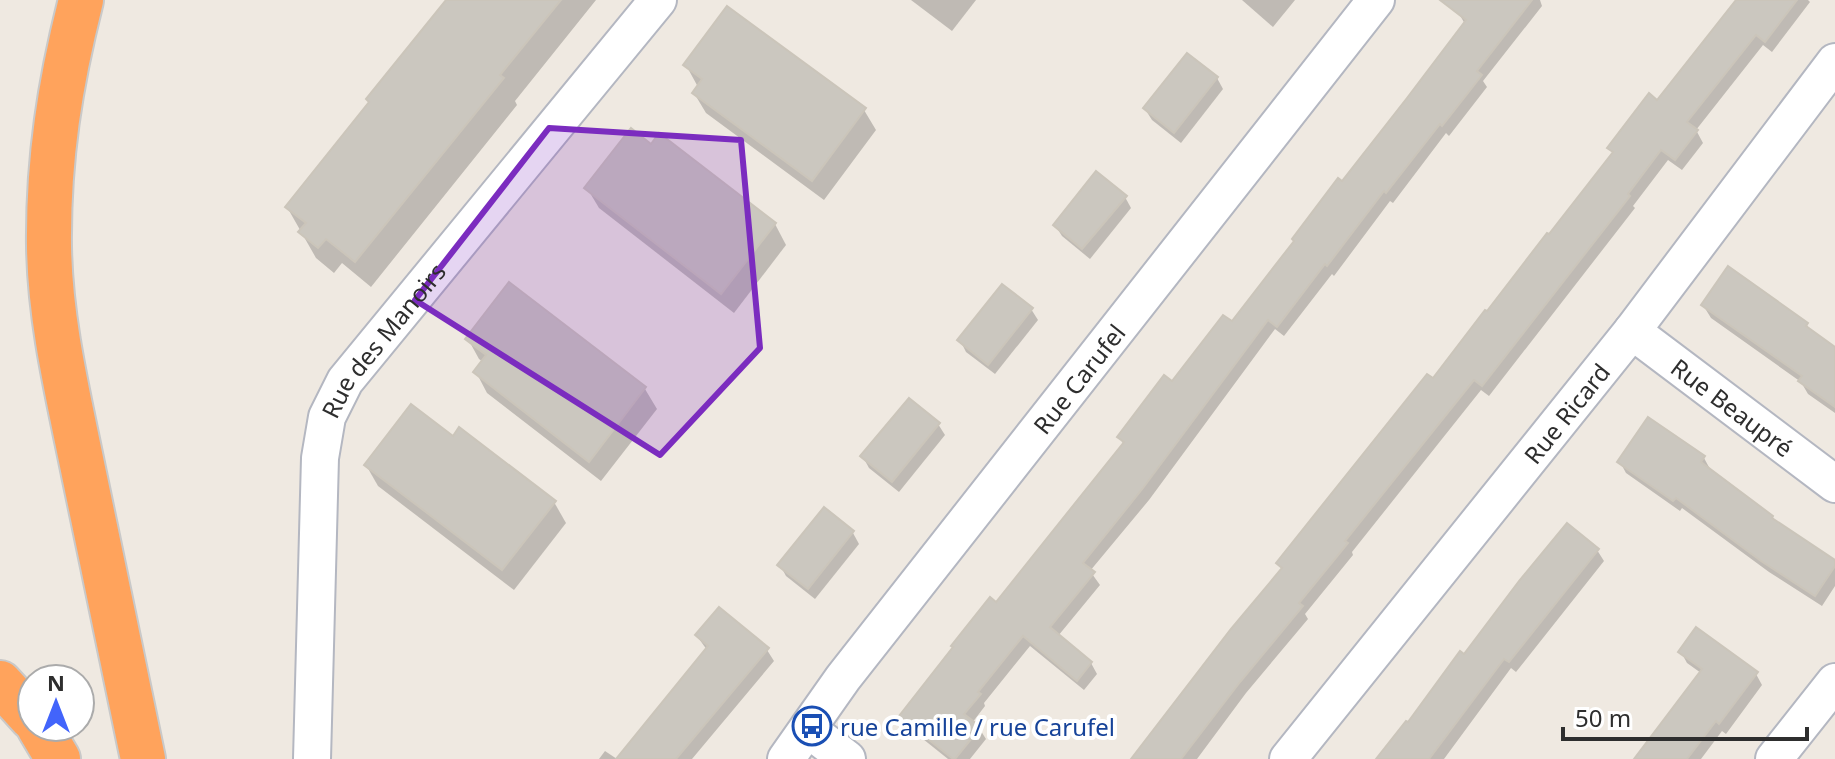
<svg xmlns="http://www.w3.org/2000/svg" width="1835" height="759" font-family="'Noto Sans',sans-serif">
  <style>
    .shadow { fill: #0003 }
    .building { fill: #cbc7bf; stroke: #cbc5ba; stroke-width: 2 }
    .lines { fill: none; stroke-linecap: round; stroke-linejoin: round }
    .minor-casing { stroke: #b4b7c1; stroke-width: 40 }
    .motorway-casing { stroke: #c9c9c9; stroke-width: 48 }
    .minor { stroke: #fff; stroke-width: 36 }
    .motorway { stroke: #ffa35c; stroke-width: 44 }
    .marked { fill: #7b2cbf; fill-opacity: 0.2; stroke: #7b2cbf; stroke-width: 6; stroke-linejoin: round }
    .labels { text-anchor: middle; dominant-baseline: central; stroke-width: 8; stroke-linejoin: round; paint-order: stroke }
    .street-label { font-size: 24px; fill: #2e2e2e; stroke: #fff }
    .transit-label { font-size: 24px; fill: #164399; stroke: #fff; text-anchor: start }
  </style>
  <rect width="100%" height="100%" fill="#efe9e1"/>
  <g class="shadow">
    <polygon points="448,0 596,0 515,101 517,105 371,287 342,263 334,273 316,258 287,207 371,103"/>
    <polygon points="911,0 976,0 952,31"/>
    <polygon points="1242,0 1295,0 1273,27"/>
    <polygon points="1467,0 1540,0 1542,6 1483,81 1487,87 1449,136 1446,133 1393,203 1390,201 1334,276 1332,274 1284,336 1275,329 1149,500 1090,571 1100,585 1058,636 1091,663 1097,674 1084,690 1030,646 984,703 985,706 972,723 979,728 986,739 970,759 948,759 908,727 901,716 997,605 1124,445 1119,437 1232,324 1465,24 1458,12"/>
    <polygon points="1737,0 1808,0 1810,2 1772,52 1763,45 1696,130 1703,143 1682,170 1668,160 1633,206 1635,208 1489,396 1481,390 1352,552 1353,555 1305,614 1308,619 1246,693 1197,759 1134,759 1283,570 1278,563 1434,381 1614,155 1610,148 1658,102"/>
    <polygon points="686,65 864,110 876,130 824,200 706,113 694,93 698,87"/>
    <polygon points="1217,78 1223,89 1181,143 1152,120 1145,109"/>
    <polygon points="651,147 775,224 786,245 734,313 599,208 587,188"/>
    <polygon points="1125,197 1131,208 1090,259 1062,236 1055,225"/>
    <polygon points="510,284 645,389 657,409 601,481 487,393 476,372 483,362 479,359 468,339"/>
    <polygon points="1703,305 1807,325 1811,332 1835,349 1835,413 1808,394 1801,382 1711,318"/>
    <polygon points="1031,309 1038,320 995,374 966,352 960,340"/>
    <polygon points="938,424 945,435 899,492 869,468 863,457"/>
    <polygon points="1704,458 1710,469 1772,517 1775,522 1835,562 1835,586 1822,606 1769,572 1682,508 1680,511 1626,473 1620,462"/>
    <polygon points="366,465 554,502 566,523 514,590 378,486"/>
    <polygon points="824,510 853,533 859,544 815,599 786,576 780,565"/>
    <polygon points="1597,550 1604,561 1516,672 1511,668 1444,759 1379,759 1464,657"/>
    <polygon points="697,636 767,650 774,661 692,759 619,759 707,650"/>
    <polygon points="1681,652 1756,674 1762,685 1726,734 1722,731 1701,759 1636,759 1701,673 1687,663"/>
    <polygon points="605,751 617,759 599,759"/>
  </g>
  <g class="building">
    <polygon points="446,0 561,0 500,75 504,78 355,262 326,239 318,248 298,232 306,223 285,207 369,102 366,99"/>
    <polygon points="1440,0 1532,0 1477,71 1482,75 1442,126 1440,124 1386,193 1384,191 1327,266 1325,264 1277,327 1268,320 1143,488 1083,563 1095,572 1050,627 1092,662 1077,681 1023,636 978,692 981,694 964,714 981,727 955,759 953,759 899,716 953,647 951,646 990,597 996,602 1124,442 1117,437 1164,375 1172,381 1223,315 1232,321 1294,241 1292,239 1338,178 1342,181 1407,98 1466,20"/>
    <polygon points="1736,0 1797,0 1765,42 1756,35 1687,122 1698,130 1675,160 1661,150 1628,194 1630,196 1482,386 1474,380 1345,541 1348,543 1299,603 1303,606 1240,682 1181,759 1131,759 1231,629 1282,568 1276,563 1427,374 1433,378 1485,310 1487,311 1547,233 1549,234 1613,152 1607,148 1649,93 1657,100"/>
    <polygon points="727,6 866,108 812,181 692,93 702,79 683,65"/>
    <polygon points="1187,53 1218,77 1174,133 1143,108"/>
    <polygon points="631,128 651,144 659,133 776,223 721,294 584,188"/>
    <polygon points="1096,171 1127,196 1082,249 1053,225"/>
    <polygon points="1728,266 1808,323 1806,326 1835,347 1835,407 1798,381 1802,376 1701,305"/>
    <polygon points="509,282 646,387 589,462 473,372 486,355 465,339"/>
    <polygon points="1002,284 1033,308 988,365 957,340"/>
    <polygon points="909,398 940,423 892,482 860,456"/>
    <polygon points="411,404 453,436 459,427 556,501 502,570 364,465"/>
    <polygon points="1648,417 1705,456 1701,462 1773,516 1772,518 1835,560 1835,566 1815,596 1761,561 1676,498 1673,501 1617,462"/>
    <polygon points="824,507 854,531 808,589 777,565"/>
    <polygon points="1567,523 1599,549 1509,662 1504,659 1429,759 1376,759 1406,721 1408,722 1460,651 1464,654 1519,581"/>
    <polygon points="719,607 769,648 676,759 616,759 708,646 695,635"/>
    <polygon points="1696,627 1758,672 1719,724 1716,721 1687,759 1634,759 1702,669 1678,652"/>
  </g>
  <g class="lines">
    <g class="minor-casing">
      <g id="minor">
        <path id="s1" d="M1632,331L1835,484"/>
        <polyline points="808,729 847,759"/>
        <path id="s2" d="M312,759L320,458L327,417L345,381L658,0"/>
        <path id="s3" d="M786,759L843,678L1376,0"/>
        <path id="s4" d="M1288,759L1632,331L1835,62"/>
        <polyline points="1774,759 1835,682"/>
      </g>
    </g>
    <g class="motorway-casing">
      <g id="motorway">
        <path d="M81,0C60,83 48,160 49,246C50,323 69,399 84,474C104,569 124,664 143,759"/>
        <polyline points="0,683 32,718"/>
        <polyline points="39,727 58,759"/>
      </g>
    </g>
    <use href="#minor" class="minor"/>
    <use href="#motorway" class="motorway"/>
  </g>
  <path class="marked" d="M549,128L741,140L760,348L660,455L415,300Z"/>
  <defs>
    <g id="bus-ring" transform="scale(2)"><circle r="9.5" fill="#fff" stroke="#1a4fb4" stroke-width="1.5"/><path d="M-5-6H5V4H4V6H2V4H-2V6H-4V4H-5ZM-3.5-4V0h7V-4ZM-3.5 1.2v1.5H-2V1.2ZM2 1.2v1.5H3.5V1.2Z" fill="#1a4fb4"/></g>
  </defs>
  <g fill-rule="evenodd">
    <use href="#bus-ring" x="812" y="726"/>
  </g>
  <g class="labels">
    <g class="street-label">
      <text stroke="none"><textPath href="#s2" startOffset="438">Rue des Manoirs</textPath></text>
      <text stroke="none"><textPath href="#s3" startOffset="480">Rue Carufel</textPath></text>
      <text stroke="none"><textPath href="#s1" startOffset="126">Rue Beaupré</textPath></text>
      <text stroke="none"><textPath href="#s4" startOffset="444">Rue Ricard</textPath></text>
    </g>
    <g class="transit-label">
      <text x="840" y="726">rue Camille / rue Carufel</text>
    </g>
  </g>
  <g transform="translate(56 703)"><circle r="38" fill="#ffffff" stroke="#ababab" stroke-width="2"/>
  <path d="M0-6L14 30L0 20L-14 30Z" fill="#4264fb"/>
  <text y="-12" font-size="22" font-weight="bold" text-anchor="middle" fill="#2e2e2e">N</text>
  </g>
  <path d="M1563 727v12h244v-12" fill="none" stroke="#2e2e2e" stroke-width="4"/>
  <text x="1575" y="727" font-size="24" fill="#2e2e2e" stroke="#ffffff" stroke-width="6" paint-order="stroke">50 m</text>
</svg>
